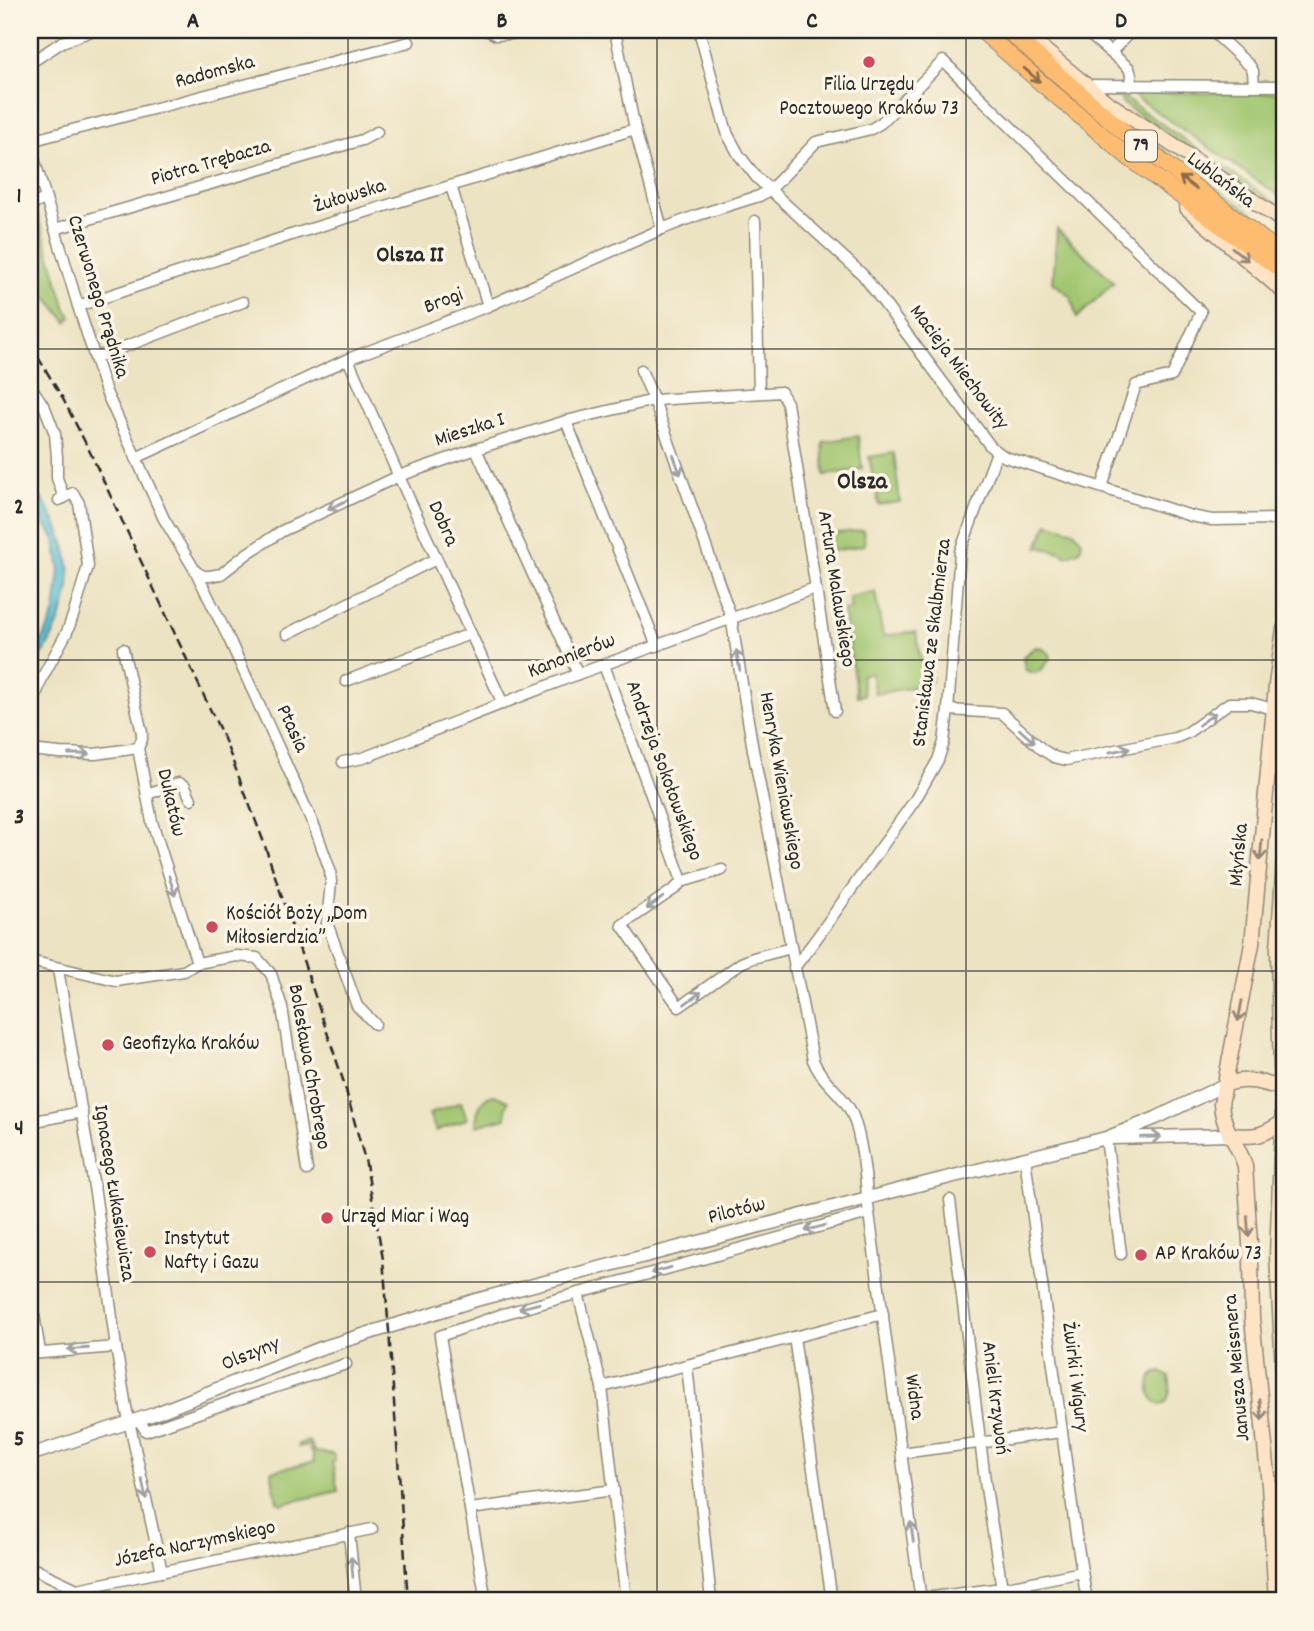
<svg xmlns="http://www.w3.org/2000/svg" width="1314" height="1631" font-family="Dekko,sans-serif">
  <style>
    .green { fill: #a1c670; stroke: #66784e; stroke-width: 2 }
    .water { fill: #58bfd6; stroke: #427580; stroke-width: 2 }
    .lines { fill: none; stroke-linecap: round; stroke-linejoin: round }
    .minor-casing { stroke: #8c8776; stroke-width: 13 }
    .tertiary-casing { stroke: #8c8776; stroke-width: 15 }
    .secondary-casing { stroke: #8c8776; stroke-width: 17 }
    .primary-casing { stroke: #8c8776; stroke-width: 18 }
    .minor { stroke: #fff; stroke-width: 10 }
    .tertiary { stroke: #fff; stroke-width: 12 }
    .secondary { stroke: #fee4c5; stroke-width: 14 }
    .primary { stroke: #fdbc6f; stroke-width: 16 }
    .rail { stroke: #2b2b2b; stroke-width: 2.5; stroke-dasharray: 10 5; stroke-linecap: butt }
    .oneway { stroke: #8a6c4a }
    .oneway2 { stroke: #948878 }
    .oneway3 { stroke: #a0a0a0 }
    .grid { fill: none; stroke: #2b2b2b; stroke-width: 2; stroke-opacity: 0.55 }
    .poi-dot { fill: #d1495b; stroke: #fcf5e5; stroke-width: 2.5 }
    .labels { text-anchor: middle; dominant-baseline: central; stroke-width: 7; stroke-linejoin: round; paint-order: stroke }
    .shield { fill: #fcf5e5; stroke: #6a6863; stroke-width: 2 }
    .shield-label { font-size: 19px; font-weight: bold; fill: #2b2b2b }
    .street-label { font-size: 21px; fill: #2b2b2b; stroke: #fcf5e5 }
    .poi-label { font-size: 21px; fill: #2b2b2b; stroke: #fcf5e5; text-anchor: start }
    .neighbourhood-label { font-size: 23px; font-weight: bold; fill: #2b2b2b; stroke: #fcf5e5 }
    .quarter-label { font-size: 24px; font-weight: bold; fill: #2b2b2b; stroke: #fcf5e5 }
    .neatline { fill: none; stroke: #2b2b2b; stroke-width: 2.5 }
    .grid-label { font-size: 23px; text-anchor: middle; font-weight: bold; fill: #2b2b2b }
  </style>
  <rect width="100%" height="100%" fill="#fcf5e5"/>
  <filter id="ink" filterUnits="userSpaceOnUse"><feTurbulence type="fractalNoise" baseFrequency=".0143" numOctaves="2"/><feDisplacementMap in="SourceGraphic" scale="14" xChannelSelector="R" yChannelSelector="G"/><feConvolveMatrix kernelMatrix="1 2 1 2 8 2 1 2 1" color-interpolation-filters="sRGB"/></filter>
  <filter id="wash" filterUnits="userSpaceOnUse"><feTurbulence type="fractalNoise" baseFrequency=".00686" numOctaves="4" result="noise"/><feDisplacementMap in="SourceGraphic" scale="28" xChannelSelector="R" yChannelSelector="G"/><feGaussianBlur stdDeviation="1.57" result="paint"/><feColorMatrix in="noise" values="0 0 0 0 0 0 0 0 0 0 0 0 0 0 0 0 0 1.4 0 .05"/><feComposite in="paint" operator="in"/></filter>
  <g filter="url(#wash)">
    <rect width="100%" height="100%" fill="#ece3c2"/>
    <g class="green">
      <polygon points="1134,93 1284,93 1284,199 1134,96"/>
      <polygon points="1120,95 1284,209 1284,215 1122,103"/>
      <polygon points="1149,141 1284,235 1284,250 1147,142"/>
      <polygon points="35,206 66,309 71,317 67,322 30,277 30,209"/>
      <polygon points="1057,229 1114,282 1077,318 1071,297 1053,282"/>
      <polygon points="858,436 862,469 825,475 823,442"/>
      <polygon points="894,453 900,502 879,505 869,457"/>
      <polygon points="1048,523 1074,531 1082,541 1080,550 1067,556 1060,552 1038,547"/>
      <polygon points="863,530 865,545 832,551 829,534"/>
      <polygon points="875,592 883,636 916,632 923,672 927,673 932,678 932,681 929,684 875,694 871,673 861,675 864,695 857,696 843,610 851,609 849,597"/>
      <path d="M1040,647L1049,653L1051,657C1044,667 1037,679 1025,669L1023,657L1034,648Z"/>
      <path d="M494,1095L508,1101L506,1109V1118L476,1126C476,1114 480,1097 494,1095Z"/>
      <polygon points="461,1102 467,1119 436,1131 429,1114"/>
      <path d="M1161,1372L1169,1377C1171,1387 1171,1393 1166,1402L1160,1405L1154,1401C1148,1390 1146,1374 1161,1372Z"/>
      <polygon points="309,1441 315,1452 333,1454 335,1461 332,1462 338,1491 282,1504 277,1501 271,1471 314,1462 312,1452 310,1451 309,1445 298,1447 298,1444"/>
    </g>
    <path class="water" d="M30,484C54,511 76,556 68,593C62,623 45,651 30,676V662L47,631L55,612L60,571L55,539L38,514L30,495Z"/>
  </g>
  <g filter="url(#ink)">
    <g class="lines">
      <g class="minor-casing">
        <g id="minor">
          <polyline points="487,30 496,35 557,30"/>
          <polyline points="699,30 722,116 728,135 739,155 757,178 863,275 991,447 1005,457 1018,461 1191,516 1212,520 1284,519"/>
          <polyline points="1084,30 1129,68 1131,75 1130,86"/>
          <polyline points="1211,30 1250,66 1253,71 1254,86"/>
          <polyline points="615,31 635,129 662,229"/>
          <polyline points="1111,52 1132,30"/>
          <polyline points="30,63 62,42 94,30"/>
          <polyline points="1085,85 1284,86"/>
          <polyline points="30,141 409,42"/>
          <polyline points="30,145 78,306 106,392 164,519 196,572 230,641 315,828 330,870 331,882 327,923 357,1006 375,1024"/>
          <polyline points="451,186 488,306"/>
          <polyline points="30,205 46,199"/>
          <polyline points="755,221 759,393"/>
          <polyline points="55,229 362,140 377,132"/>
          <polyline points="78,306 291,235 635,129"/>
          <polyline points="95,358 243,302"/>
          <polyline points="348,359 396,470 503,704"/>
          <path d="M641,370L654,400L731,617L753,750L813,1060C820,1079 839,1091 849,1108C860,1126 866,1176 867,1198L921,1601"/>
          <polyline points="30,385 45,408 55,434 57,457 57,478 64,498"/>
          <polyline points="566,421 657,646"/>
          <polyline points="476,449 578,674"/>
          <polyline points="136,458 348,359 488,306 662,229 698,215 759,196 770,190 816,142 871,129 881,123 943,61 1201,312 1172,376 1136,385 1102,487"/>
          <polyline points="196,572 204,576 210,576 221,574 248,553 282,531 399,476 476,449 566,421 654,400 781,392 787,403 835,711"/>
          <polyline points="287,634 436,559"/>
          <polyline points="123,649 142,733 142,739 138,748 152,822 197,963"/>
          <polyline points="604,665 681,878 681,882 676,888 622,925 679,1007 741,963 753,958 791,948"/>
          <polyline points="346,681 470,634"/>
          <polyline points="948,710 1002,713 1043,750 1054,757 1066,760 1175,738 1187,733 1229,703 1251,703 1284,712"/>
          <polyline points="30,712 42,678 67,632 74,613 88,566 79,503 73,493 59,500"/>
          <polyline points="30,750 59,753 95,754 138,748"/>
          <polyline points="343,762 363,758 578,674 815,588"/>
          <polyline points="147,794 179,783 185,786 191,799"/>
          <polyline points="681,882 722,870"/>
          <polyline points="30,961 116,981 184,971 197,963 237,956 257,958 271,974 282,1007 307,1170"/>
          <polyline points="794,968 816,939 915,800 938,760 944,742 948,710 960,552 997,452"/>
          <polyline points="58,969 96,1199 116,1347 126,1407 162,1572"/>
          <polyline points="30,1122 82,1112"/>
          <polyline points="1106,1138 1121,1254"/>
          <polyline points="1025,1158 1076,1535 1087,1601"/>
          <polyline points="950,1200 986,1488 1004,1601"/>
          <polyline points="30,1290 40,1352"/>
          <polyline points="578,1293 602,1387 626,1601"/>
          <polyline points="794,1337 832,1601"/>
          <polyline points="30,1354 116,1347"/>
          <polyline points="687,1365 711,1601"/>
          <polyline points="602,1387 883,1314"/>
          <polyline points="139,1420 146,1431 230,1402 346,1364"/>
          <polyline points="901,1453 1062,1432"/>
          <polyline points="470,1509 614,1490"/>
          <polyline points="349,1533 356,1601"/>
          <polyline points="30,1567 77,1589 372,1529"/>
          <polyline points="486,1601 440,1336 503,1314 869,1213"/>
          <polyline points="902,1601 1002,1588 1082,1572"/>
        </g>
      </g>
      <g class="tertiary-casing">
        <g id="tertiary">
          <polyline points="1113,1138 1229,1135"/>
          <polyline points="30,1455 154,1414 321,1348 476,1300 906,1188 1106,1138 1156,1118 1226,1084"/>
        </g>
      </g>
      <g class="secondary-casing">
        <g id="secondary">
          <polyline points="1020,30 1104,100 1177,148 1284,222"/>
          <polyline points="1187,208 1284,292"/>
          <polyline points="1284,861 1278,948 1280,1040 1283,1107 1277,1255 1284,1388"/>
          <path d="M1226,1084C1247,1077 1262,1082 1283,1089"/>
          <path d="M1229,1135C1256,1137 1260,1137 1283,1122"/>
          <path d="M1276,1601L1269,1485L1252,1318L1251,1259L1245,1166C1238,1142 1223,1131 1221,1104L1252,944L1276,685L1284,629"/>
        </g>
      </g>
      <g class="primary-casing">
        <g id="primary">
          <polyline points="981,30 1039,81 1128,157 1284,272"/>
          <polyline points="1007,30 1124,132 1284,256"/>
        </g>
      </g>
      <use href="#minor" class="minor"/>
      <use href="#tertiary" class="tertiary"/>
      <use href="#secondary" class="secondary"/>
      <use href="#primary" class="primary"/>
      <polyline class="rail" points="30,344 62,397 89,450 225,741 263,840 344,1083 366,1164 383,1259 389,1331 408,1601"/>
    </g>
    <defs><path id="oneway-shaft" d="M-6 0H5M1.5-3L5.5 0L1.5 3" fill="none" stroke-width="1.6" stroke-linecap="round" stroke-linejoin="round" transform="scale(1.75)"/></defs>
    <g class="oneway">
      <use href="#oneway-shaft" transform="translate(1032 75) rotate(41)"/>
      <use href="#oneway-shaft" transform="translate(1188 183) rotate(-143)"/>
    </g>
    <g class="oneway2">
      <use href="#oneway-shaft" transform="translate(1240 254) rotate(40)"/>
      <use href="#oneway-shaft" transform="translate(1261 850) rotate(95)"/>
      <use href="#oneway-shaft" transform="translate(1240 1011) rotate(101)"/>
      <use href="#oneway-shaft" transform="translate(1248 1226) rotate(86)"/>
      <use href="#oneway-shaft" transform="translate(1261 1410) rotate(84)"/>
    </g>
    <g class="oneway3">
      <use href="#oneway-shaft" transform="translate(677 465) rotate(70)"/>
      <use href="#oneway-shaft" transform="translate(337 505) rotate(155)"/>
      <use href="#oneway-shaft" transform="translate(738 660) rotate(-100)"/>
      <use href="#oneway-shaft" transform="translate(1207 719) rotate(-36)"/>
      <use href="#oneway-shaft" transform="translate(1027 736) rotate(42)"/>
      <use href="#oneway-shaft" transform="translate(1120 750) rotate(-12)"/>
      <use href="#oneway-shaft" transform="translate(79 754)"/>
      <use href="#oneway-shaft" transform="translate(172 886) rotate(73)"/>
      <use href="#oneway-shaft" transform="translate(655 903) rotate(145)"/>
      <use href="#oneway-shaft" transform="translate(693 998) rotate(-36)"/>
      <use href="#oneway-shaft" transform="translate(1151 1137) rotate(-1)"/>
      <use href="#oneway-shaft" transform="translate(815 1228) rotate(165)"/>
      <use href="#oneway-shaft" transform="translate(661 1270) rotate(165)"/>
      <use href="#oneway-shaft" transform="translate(529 1306) rotate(165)"/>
      <use href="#oneway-shaft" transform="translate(78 1349) rotate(176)"/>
      <use href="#oneway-shaft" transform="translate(144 1489) rotate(78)"/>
      <use href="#oneway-shaft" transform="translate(912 1532) rotate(-98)"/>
      <use href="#oneway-shaft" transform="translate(352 1567) rotate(-95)"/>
    </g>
  </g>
  <path class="grid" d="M348,30V1601M657,30V1601M966,30V1601M30,349H1284M30,660H1284M30,971H1284M30,1282H1284"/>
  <g class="poi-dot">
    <circle cx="869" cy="62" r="7"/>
    <circle cx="212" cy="927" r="7"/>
    <circle cx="108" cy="1045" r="7"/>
    <circle cx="327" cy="1218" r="7"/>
    <circle cx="150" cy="1252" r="7"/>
    <circle cx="1141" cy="1255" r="7"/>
  </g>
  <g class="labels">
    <rect class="shield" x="1125" y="130.5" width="32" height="31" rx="5"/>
    <g class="shield-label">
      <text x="1141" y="146">79</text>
    </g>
    <g class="street-label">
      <text transform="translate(215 73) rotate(-15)">Radomska</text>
      <text transform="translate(211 164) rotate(-16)">Piotra Trębacza</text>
      <text transform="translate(1220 181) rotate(37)">Lublańska</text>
      <text transform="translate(350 197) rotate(-17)">Żułowska</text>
      <text transform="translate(97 297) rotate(73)">Czerwonego Prądnika</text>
      <text transform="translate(444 302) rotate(-21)">Brogi</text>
      <text transform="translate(958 368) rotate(53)">Macieja Miechowity</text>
      <text transform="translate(470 431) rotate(-18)">Mieszka I</text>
      <text transform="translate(442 524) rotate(66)">Dobra</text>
      <text transform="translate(835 589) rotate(81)">Artura Malawskiego</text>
      <text transform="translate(933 643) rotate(-83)">Stanisława ze Skalbmierza</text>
      <text transform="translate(572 657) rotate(-21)">Kanonierów</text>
      <text transform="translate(291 729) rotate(65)">Ptasia</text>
      <text transform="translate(663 771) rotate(70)">Andrzeja Sokołowskiego</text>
      <text transform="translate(780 781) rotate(80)">Henryka Wieniawskiego</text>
      <text transform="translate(170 803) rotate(77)">Dukatów</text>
      <text transform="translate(1240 855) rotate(-85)">Młyńska</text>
      <text transform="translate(308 1067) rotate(80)">Bolesława Chrobrego</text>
      <text transform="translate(113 1193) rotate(81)">Ignacego Łukasiewicza</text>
      <text transform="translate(737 1212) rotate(-14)">Pilotów</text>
      <text transform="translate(251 1355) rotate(-22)">Olszyny</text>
      <text transform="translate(1238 1368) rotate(-95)">Janusza Meissnera</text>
      <text transform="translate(1074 1377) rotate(83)">Żwirki i Wigury</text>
      <text transform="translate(913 1397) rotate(82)">Widna</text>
      <text transform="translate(994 1398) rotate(83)">Anieli Krzywoń</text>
      <text transform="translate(195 1545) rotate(-12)">Józefa Narzymskiego</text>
    </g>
    <g class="poi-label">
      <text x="869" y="86" text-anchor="middle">Filia Urzędu<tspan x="869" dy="24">Pocztowego Kraków 73</tspan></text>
      <text x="226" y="915">Kościół Boży „Dom<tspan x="226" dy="24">Miłosierdzia”</tspan></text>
      <text x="122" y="1045">Geofizyka Kraków</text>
      <text x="341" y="1218">Urząd Miar i Wag</text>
      <text x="164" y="1240">Instytut<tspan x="164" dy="24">Nafty i Gazu</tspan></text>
      <text x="1155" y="1255">AP Kraków 73</text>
    </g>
    <g class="neighbourhood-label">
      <text x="410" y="256">Olsza II</text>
    </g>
    <g class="quarter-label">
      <text x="862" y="483">Olsza</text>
    </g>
  </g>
  <rect width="1314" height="1631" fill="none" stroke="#fcf5e5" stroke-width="77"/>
  <rect x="38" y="38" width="1238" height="1554" class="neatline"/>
  <g class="grid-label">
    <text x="193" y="27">A</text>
    <text x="502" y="27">B</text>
    <text x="812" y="27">C</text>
    <text x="1121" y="27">D</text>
    <text x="19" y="202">1</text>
    <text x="19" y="513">2</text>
    <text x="19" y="823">3</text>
    <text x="19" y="1134">4</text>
    <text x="19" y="1445">5</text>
  </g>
</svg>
